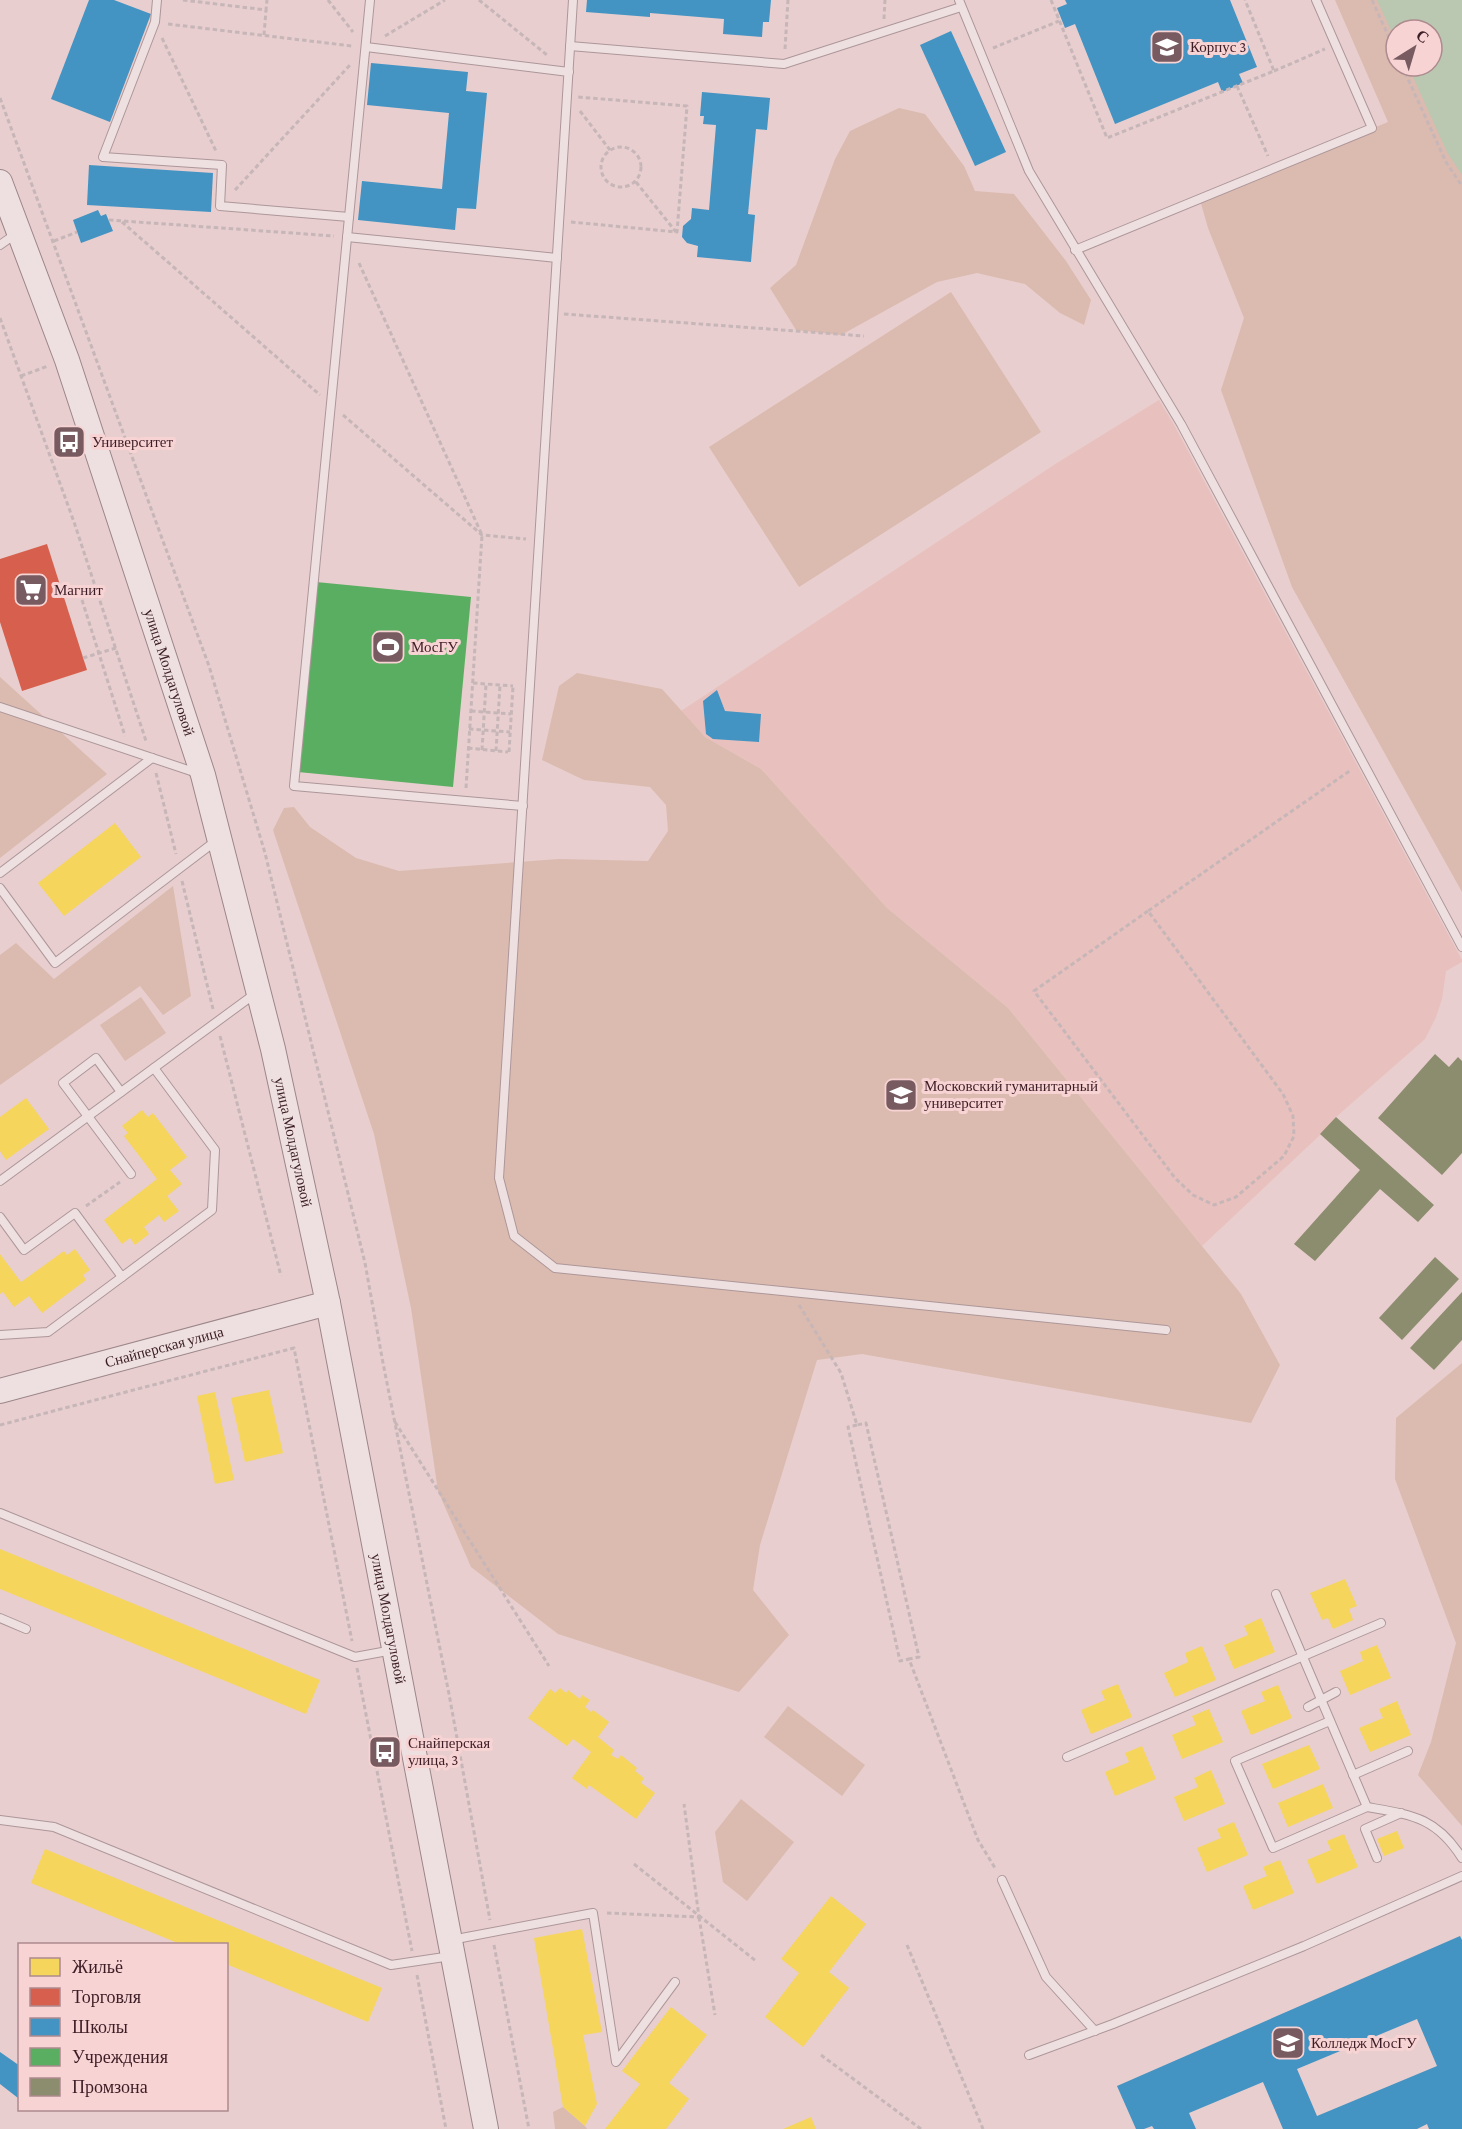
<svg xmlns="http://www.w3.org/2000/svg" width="1462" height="2129" font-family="'Crimson Pro',serif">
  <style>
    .farmland { fill: #e8c0bd }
    .green { fill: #dbbbaf; fill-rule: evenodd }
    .water { fill: #bac7b1 }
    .homes { fill: #f6d55c }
    .shops { fill: #d6604d }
    .schools { fill: #4393c3; fill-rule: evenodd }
    .public { fill: #5aae61 }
    .industry { fill: #8c8c6e }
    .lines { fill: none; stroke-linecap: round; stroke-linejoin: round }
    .lane-casing { stroke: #ad9699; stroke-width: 10 }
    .secondary-casing { stroke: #9c8689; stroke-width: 26 }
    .path { stroke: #c7b6b8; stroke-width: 3; stroke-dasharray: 4.5 3; stroke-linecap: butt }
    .lane { stroke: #eee0e0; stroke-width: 8 }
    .secondary { stroke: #eee0e0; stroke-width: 24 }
    .labels { text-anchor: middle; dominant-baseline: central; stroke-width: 6; stroke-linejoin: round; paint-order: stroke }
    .poi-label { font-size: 15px; fill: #3c1d25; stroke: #f8d3d4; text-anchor: start }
    .street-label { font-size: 15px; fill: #3c1d25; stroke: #f8d3d4 }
  </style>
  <rect width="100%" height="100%" fill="#e8cece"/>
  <polygon class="farmland" points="1159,400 1174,425 1462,960 1462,962 1446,971 1442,999 1436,1017 1425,1039 1336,1117 1320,1135 1202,1246 1008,1008 887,908 761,769 705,737 681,711 1057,463"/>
  <g class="green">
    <path d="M1335,0H1462V892L1292,587L1221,390L1244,318L1208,228L1200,200L1388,122ZM1396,30H1432V66H1396Z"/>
    <polygon points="899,108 925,114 964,166 975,191 1014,194 1066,261 1091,300 1084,325 1060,313 1025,284 977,273 937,282 841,335 796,330 770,288 796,265 835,159 850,131"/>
    <polygon points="951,292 1041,432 799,587 709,447"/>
    <polygon points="577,673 662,689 705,737 761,769 887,908 1008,1008 1241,1294 1280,1365 1251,1423 862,1354 817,1360 760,1545 753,1590 789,1635 739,1692 558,1634 471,1567 438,1491 411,1308 374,1134 273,830 284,808 294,807 310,827 356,858 399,871 559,859 648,861 668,831 666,805 650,787 584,780 542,760 559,686"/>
    <polygon points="0,677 107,774 0,858"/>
    <polygon points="173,886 191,996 163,1015 140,986 0,1085 0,955 16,943 54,979"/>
    <polygon points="141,997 166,1033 125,1061 100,1025"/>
    <polygon points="1462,1363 1462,1826 1418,1775 1431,1742 1456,1643 1395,1479 1396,1418"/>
    <polygon points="788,1706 865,1765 842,1796 764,1737"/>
    <polygon points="741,1799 794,1842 747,1901 723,1882 715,1832"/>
    <polygon points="563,2107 585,2126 587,2129 555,2129 553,2112"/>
  </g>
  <polygon class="water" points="1377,0 1462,0 1462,175 1447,152 1408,66 1432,66 1432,30 1396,30 1396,41"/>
  <g class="homes">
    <polygon points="115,823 141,857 64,916 38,883"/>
    <polygon points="26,1098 49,1129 6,1160 0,1151 0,1117"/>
    <polygon points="142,1110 148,1117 153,1113 187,1157 170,1170 182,1184 167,1196 179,1211 164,1222 159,1215 144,1227 149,1234 135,1245 130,1238 122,1244 104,1220 157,1179 124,1136 128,1133 122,1126"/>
    <polygon points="75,1249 90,1270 83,1275 86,1280 42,1313 29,1296 14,1307 3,1292 0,1294 0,1254 21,1282 64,1251 67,1255"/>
    <polygon points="269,1390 283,1453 245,1462 231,1398"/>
    <polygon points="215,1392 234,1480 215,1484 197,1396"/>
    <polygon points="0,1549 320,1680 306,1714 0,1589"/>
    <polygon points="1345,1579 1357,1606 1349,1609 1353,1620 1333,1629 1328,1618 1322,1620 1310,1593"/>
    <polygon points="1261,1618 1275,1652 1234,1669 1224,1645 1248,1635 1244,1626"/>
    <polygon points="1377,1645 1391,1678 1350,1695 1340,1671 1363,1661 1360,1652"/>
    <polygon points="1202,1646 1216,1680 1175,1697 1164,1673 1188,1662 1185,1653"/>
    <polygon points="1118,1684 1132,1717 1091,1734 1081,1710 1105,1700 1101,1691"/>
    <polygon points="1278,1685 1292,1718 1251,1735 1241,1711 1265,1701 1261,1692"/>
    <polygon points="560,1688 566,1693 568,1690 580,1699 582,1695 590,1700 585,1707 591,1712 593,1710 609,1722 598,1737 614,1750 611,1755 618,1759 621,1755 637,1768 635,1771 644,1778 641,1783 655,1793 636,1819 589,1785 587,1789 572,1778 591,1752 573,1739 567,1746 528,1718 550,1689 555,1693"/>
    <polygon points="1397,1701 1411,1735 1370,1752 1359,1728 1383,1718 1379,1709"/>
    <polygon points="1209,1709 1223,1742 1182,1759 1172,1735 1196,1725 1192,1716"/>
    <polygon points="1309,1745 1320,1769 1273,1789 1262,1764"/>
    <polygon points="1142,1746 1156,1779 1115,1796 1105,1772 1129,1762 1125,1753"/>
    <polygon points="1211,1770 1225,1804 1184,1821 1174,1797 1198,1787 1194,1778"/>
    <polygon points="1323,1784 1333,1808 1288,1827 1278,1803"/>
    <polygon points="1234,1822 1248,1855 1207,1872 1197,1848 1221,1838 1217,1829"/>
    <polygon points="1397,1831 1404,1848 1384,1856 1377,1839"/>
    <polygon points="1344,1834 1358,1867 1317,1884 1307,1860 1331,1850 1327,1841"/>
    <polygon points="45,1849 382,1988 368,2022 226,1964 226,1944 180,1944 31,1883"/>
    <polygon points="1280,1860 1294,1893 1253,1910 1243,1886 1267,1876 1263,1867"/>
    <polygon points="831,1896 866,1924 829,1972 849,1988 803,2047 765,2017 799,1973 781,1959"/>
    <polygon points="582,1929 602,2032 583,2035 597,2104 585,2126 563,2107 534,1938"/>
    <polygon points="671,2007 707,2035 669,2083 689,2099 666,2129 605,2129 640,2084 622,2071"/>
    <polygon points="811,2117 816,2129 783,2129"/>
  </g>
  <polygon class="shops" points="47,544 87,670 22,691 0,622 0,559"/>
  <g class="schools">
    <polygon points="89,0 114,0 151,14 110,122 51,99"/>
    <polygon points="587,0 771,0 769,22 763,22 762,37 723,34 724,19 650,13 650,17 586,12"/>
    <polygon points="1065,0 1230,0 1257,67 1239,74 1243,83 1222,92 1218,82 1115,124 1075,24 1065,28 1057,8 1067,4"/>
    <polygon points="951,31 1006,152 975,166 920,45"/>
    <polygon points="371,63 468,72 466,91 487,93 476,209 457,208 455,230 358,220 362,181 442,189 449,113 367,105"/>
    <polygon points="702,92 770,98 767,130 756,129 748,214 755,215 751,262 697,257 698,246 687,243 682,237 683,226 691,219 692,208 709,210 716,125 703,124 704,116 700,116"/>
    <polygon points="89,165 213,173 211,212 87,205"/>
    <polygon points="98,210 101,216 106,214 113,231 81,243 73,220"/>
    <polygon points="717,690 725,711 761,714 759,742 713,739 706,734 703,701"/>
    <path d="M1460,1936L1462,1940V2129H1429L1427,2124L1417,2129H1283L1263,2082L1189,2113L1196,2129H1154L1152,2126L1144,2129H1136L1117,2086ZM1417,2019L1437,2066L1317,2116L1297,2069Z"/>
    <polygon points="0,2052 20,2066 18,2098 0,2084"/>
  </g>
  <polygon class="public" points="316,582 471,597 453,787 298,772"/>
  <g class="industry">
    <polygon points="1435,1054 1449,1067 1458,1057 1462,1061 1462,1153 1442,1175 1378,1118"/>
    <polygon points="1336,1117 1434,1205 1418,1222 1380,1189 1315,1261 1294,1244 1360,1170 1320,1134"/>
    <polygon points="1435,1257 1459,1279 1402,1340 1379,1318"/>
    <polygon points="1462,1292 1462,1340 1434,1370 1410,1348"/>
  </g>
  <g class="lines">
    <g class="lane-casing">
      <g id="lane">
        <polyline points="157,0 155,22 103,157 222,165 220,206 349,217"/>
        <polyline points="370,0 294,786 523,806"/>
        <polyline points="573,0 499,1178 514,1236 555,1268 1166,1330"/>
        <polyline points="959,0 1029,171 1181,424 1462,947"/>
        <polyline points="570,46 784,64 961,7"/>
        <polyline points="366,47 569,72"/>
        <polyline points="347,237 557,258"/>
        <polyline points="0,245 17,233"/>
        <polyline points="1075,250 1372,128 1316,0"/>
        <polyline points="0,707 197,773"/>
        <polyline points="0,873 152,758"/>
        <polyline points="0,888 55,963 217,840"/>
        <polyline points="121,1092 96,1058 63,1083 131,1174"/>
        <polyline points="0,1181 256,993"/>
        <polyline points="0,1217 24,1250 75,1213 122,1277 212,1210 215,1150 154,1068"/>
        <polyline points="0,1335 48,1332 122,1277"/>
        <polyline points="0,1513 355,1657 393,1650"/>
        <path d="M1276,1594L1367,1807C1412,1815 1436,1817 1462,1858"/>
        <polyline points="0,1618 26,1629"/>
        <polyline points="1308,1707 1336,1692"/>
        <polyline points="1330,1721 1235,1761 1273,1848 1367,1807"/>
        <polyline points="1067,1757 1381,1623"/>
        <polyline points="1353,1775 1408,1751"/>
        <polyline points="0,1820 54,1827 391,1965 451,1956"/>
        <polyline points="1377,1858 1365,1829 1401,1813"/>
        <polyline points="1002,1880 1046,1977 1095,2031"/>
        <polyline points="451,1940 593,1913 616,2062 675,1982"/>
        <polyline points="1029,2055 1113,2024 1304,1946 1462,1876"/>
      </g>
    </g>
    <g class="secondary-casing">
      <g id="secondary">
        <path id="s1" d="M0,182L67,360L203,775L273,1049L328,1303L486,2129"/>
        <path id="s2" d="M0,1391L328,1303"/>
      </g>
    </g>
    <g class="path">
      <polyline points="183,0 266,10 267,0"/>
      <polyline points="328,0 353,32"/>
      <polyline points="479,0 547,55"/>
      <polyline points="1051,0 1107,138 1274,71 1245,0"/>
      <polyline points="1372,0 1396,53"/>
      <polyline points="884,19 885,0"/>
      <polyline points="168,24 352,46"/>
      <polyline points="264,35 266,10"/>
      <polyline points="385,36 445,0"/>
      <polyline points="162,38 216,151"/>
      <polyline points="993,48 1059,21"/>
      <polyline points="785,49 788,0"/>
      <polyline points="1402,66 1446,162 1462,186"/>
      <polyline points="1274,71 1325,49"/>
      <polyline points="1237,86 1268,156"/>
      <polyline points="0,98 209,666 265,853 365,1263 383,1363 449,1694 490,1920"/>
      <polyline points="580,111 610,150"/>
      <circle cx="621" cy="167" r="20"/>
      <polyline points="636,182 676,232"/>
      <polyline points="235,190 350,65"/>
      <polyline points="109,220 334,236"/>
      <polyline points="122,222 320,395"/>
      <polyline points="571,222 677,232 687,106 578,97"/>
      <polyline points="54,241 77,232"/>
      <polyline points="359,263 482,535 466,788"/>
      <polyline points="564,314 864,336"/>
      <polyline points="0,318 74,522 146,741"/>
      <polyline points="21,376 48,366"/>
      <polyline points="343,415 482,535 526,539"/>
      <polyline points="82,600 125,736"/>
      <polyline points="83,658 116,648"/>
      <polyline points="473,683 513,686"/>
      <polyline points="471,711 511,714"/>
      <polyline points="469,729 510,732"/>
      <polyline points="468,748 508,752"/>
      <polyline points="482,750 486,684"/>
      <polyline points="496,751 500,685"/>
      <polyline points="509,752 513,686"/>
      <polyline points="156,773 176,854"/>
      <polyline points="182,881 213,1009"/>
      <polyline points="1148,911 1034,991 1175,1178 1193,1195 1214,1205 1236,1197 1284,1156 1294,1136 1293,1116 1283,1094 1148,911 1351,770"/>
      <polyline points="220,1036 281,1276"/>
      <polyline points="86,1206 120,1182"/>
      <polyline points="799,1305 841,1373 857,1425 866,1423 919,1657 909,1659 978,1840 995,1868"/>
      <polyline points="395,1422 549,1666"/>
      <polyline points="0,1425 294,1348 352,1641"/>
      <polyline points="857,1425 848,1427 900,1661 909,1659"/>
      <polyline points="357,1668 412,1951"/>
      <polyline points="634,1864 756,1961"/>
      <polyline points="607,1913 699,1917 684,1804"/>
      <polyline points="699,1917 715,2015"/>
      <polyline points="494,1945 529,2129"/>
      <polyline points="907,1945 983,2129"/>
      <polyline points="417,1975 446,2129"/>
      <polyline points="821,2055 921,2129"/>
    </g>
    <use href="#lane" class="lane"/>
    <use href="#secondary" class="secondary"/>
  </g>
  <defs>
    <g id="university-square" transform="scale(1.725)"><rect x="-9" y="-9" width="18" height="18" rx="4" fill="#785b60" stroke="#f8d3d4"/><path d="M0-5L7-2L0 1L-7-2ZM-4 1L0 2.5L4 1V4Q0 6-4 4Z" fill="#fff"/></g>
    <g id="bus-square" transform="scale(1.725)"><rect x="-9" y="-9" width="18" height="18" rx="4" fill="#785b60" stroke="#f8d3d4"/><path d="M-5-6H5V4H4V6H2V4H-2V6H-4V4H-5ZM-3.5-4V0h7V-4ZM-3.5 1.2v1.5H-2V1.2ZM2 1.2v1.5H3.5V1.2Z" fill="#fff"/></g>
    <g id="supermarket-square" transform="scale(1.725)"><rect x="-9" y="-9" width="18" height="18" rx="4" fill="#785b60" stroke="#f8d3d4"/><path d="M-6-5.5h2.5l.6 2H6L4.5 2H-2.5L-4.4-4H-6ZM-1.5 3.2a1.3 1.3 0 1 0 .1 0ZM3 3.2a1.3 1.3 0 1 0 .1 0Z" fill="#fff"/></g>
    <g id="stadium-square" transform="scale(1.725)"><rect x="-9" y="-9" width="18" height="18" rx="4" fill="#785b60" stroke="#f8d3d4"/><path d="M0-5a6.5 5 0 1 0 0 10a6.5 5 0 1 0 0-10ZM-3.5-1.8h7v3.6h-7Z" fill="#fff"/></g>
  </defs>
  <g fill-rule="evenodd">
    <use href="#university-square" x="1167" y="47"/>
    <use href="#bus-square" x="69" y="442"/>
    <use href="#supermarket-square" x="31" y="590"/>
    <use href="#stadium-square" x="388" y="647"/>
    <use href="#university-square" x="901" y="1095"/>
    <use href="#bus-square" x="385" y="1752"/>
    <use href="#university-square" x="1288" y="2043"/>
  </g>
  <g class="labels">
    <g class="poi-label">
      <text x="1190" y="47">Корпус 3</text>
      <text x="92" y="442">Университет</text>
      <text x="54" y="590">Магнит</text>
      <text x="411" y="647">МосГУ</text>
      <text x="924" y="1086">Московский гуманитарный<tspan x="924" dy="17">университет</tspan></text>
      <text x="408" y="1743">Снайперская<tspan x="408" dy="17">улица, 3</tspan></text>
      <text x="1311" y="2043">Колледж МосГУ</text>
    </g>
    <g class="street-label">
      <text stroke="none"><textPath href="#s1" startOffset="519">улица Молдагуловой</textPath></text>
      <text stroke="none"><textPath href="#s1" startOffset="1005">улица Молдагуловой</textPath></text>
      <text stroke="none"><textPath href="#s2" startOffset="170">Снайперская улица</textPath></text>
      <text stroke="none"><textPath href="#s1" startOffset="1491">улица Молдагуловой</textPath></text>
    </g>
  </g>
  <rect x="18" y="1943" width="210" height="168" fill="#f8d3d4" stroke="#ad8a8e" stroke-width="1.5"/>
  <rect x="30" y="1958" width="30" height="18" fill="#f6d55c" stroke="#ad8a8e" stroke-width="1.5"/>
  <text x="72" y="1973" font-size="18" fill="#3c1d25">Жильё</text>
  <rect x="30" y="1988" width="30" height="18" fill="#d6604d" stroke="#ad8a8e" stroke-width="1.5"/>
  <text x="72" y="2003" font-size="18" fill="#3c1d25">Торговля</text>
  <rect x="30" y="2018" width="30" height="18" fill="#4393c3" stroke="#ad8a8e" stroke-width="1.5"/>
  <text x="72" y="2033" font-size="18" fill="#3c1d25">Школы</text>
  <rect x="30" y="2048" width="30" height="18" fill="#5aae61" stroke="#ad8a8e" stroke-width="1.5"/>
  <text x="72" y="2063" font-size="18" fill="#3c1d25">Учреждения</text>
  <rect x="30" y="2078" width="30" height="18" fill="#8c8c6e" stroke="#ad8a8e" stroke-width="1.5"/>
  <text x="72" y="2093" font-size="18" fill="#3c1d25">Промзона</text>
  <g transform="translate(1414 48) rotate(37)"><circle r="28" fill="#f8d3d4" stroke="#ad8a8e" stroke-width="1.5"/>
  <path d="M0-4.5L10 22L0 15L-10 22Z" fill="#785b60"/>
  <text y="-9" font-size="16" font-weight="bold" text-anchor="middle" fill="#3c1d25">С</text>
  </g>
</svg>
